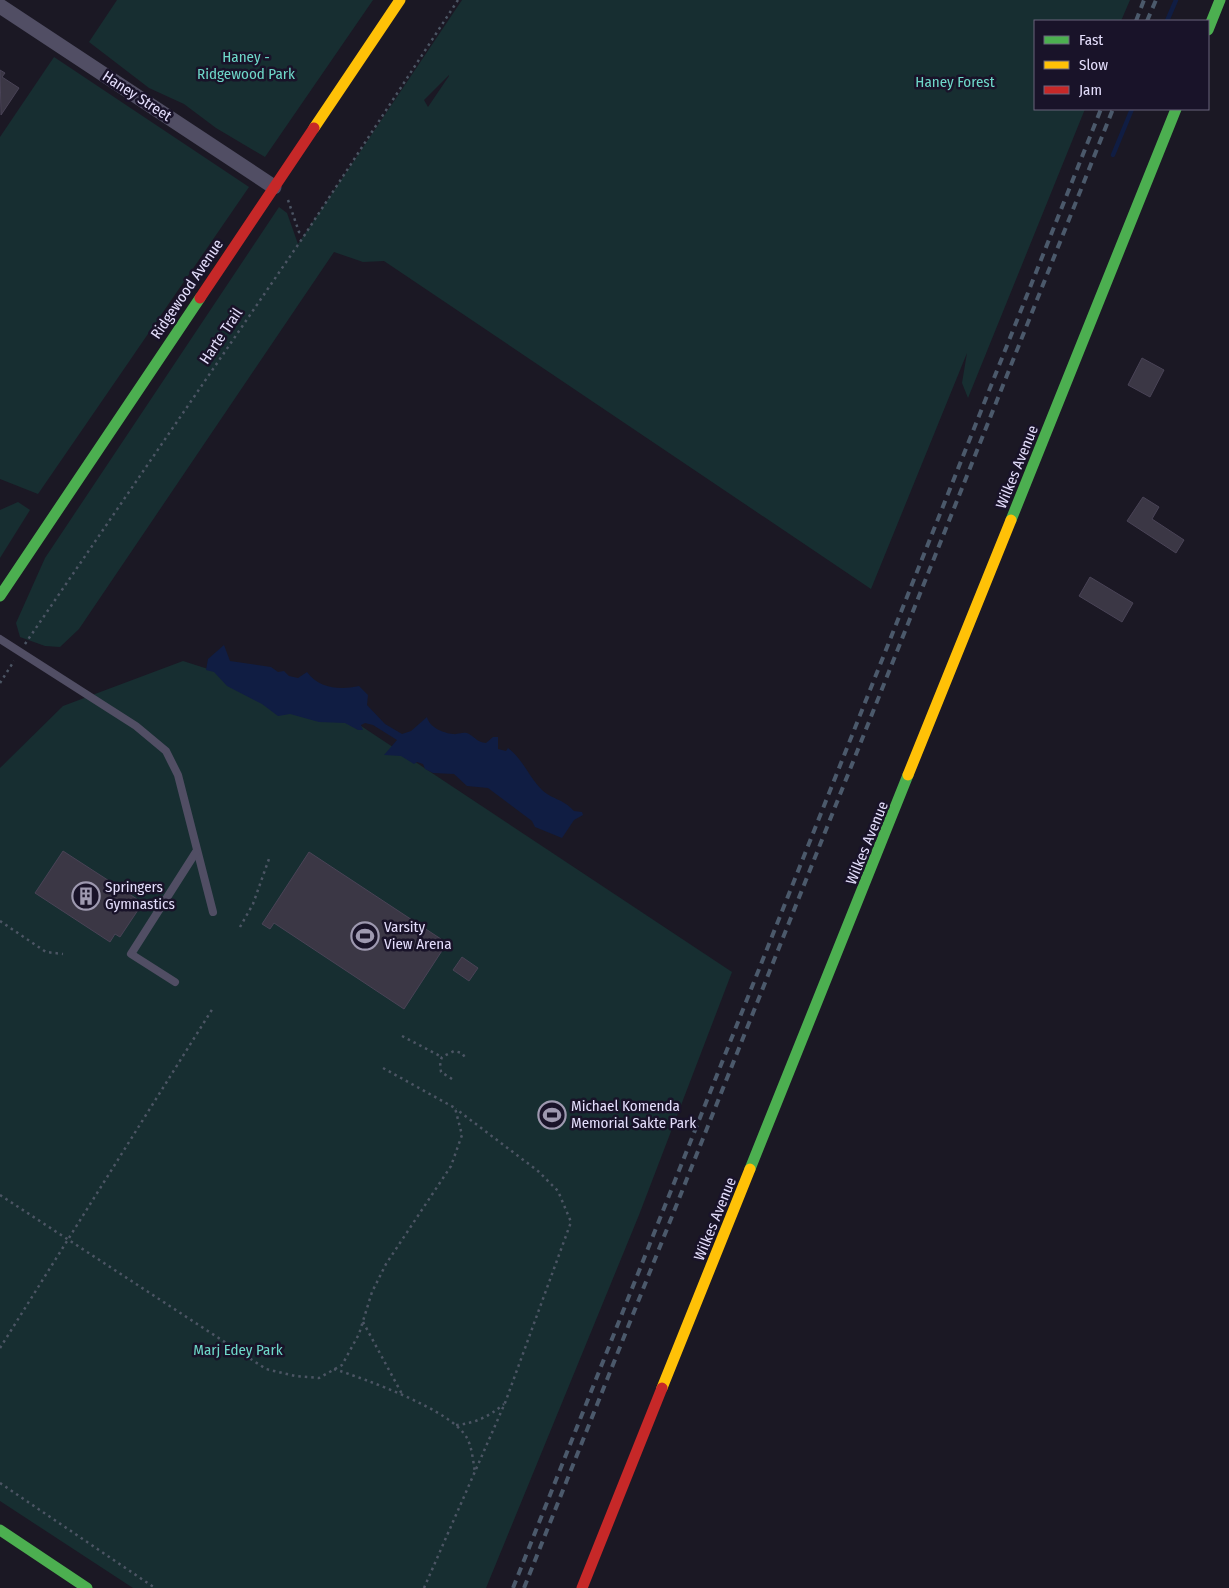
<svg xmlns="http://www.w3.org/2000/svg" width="1229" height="1588" font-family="'Fira Sans Condensed',sans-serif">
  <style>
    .green { fill: #172e31; fill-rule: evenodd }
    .water { fill: #101d43 }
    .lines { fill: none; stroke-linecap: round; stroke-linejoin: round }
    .stream { stroke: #101d43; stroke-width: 4.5 }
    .building { fill: #3b3745; stroke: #494356 }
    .path { stroke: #4c5564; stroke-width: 2.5; stroke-dasharray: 2.5 4; stroke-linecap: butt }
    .lane { stroke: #514e64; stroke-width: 8 }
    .street { stroke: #514e64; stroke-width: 15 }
    .fast { stroke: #4caf50; stroke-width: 11 }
    .slow { stroke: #ffc107; stroke-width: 11 }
    .jam { stroke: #c62828; stroke-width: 11 }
    .rail { stroke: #4b596b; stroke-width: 4; stroke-dasharray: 8 6; stroke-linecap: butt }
    .labels { text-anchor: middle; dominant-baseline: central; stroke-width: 5; stroke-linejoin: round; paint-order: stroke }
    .park-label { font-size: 15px; fill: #6ed8c9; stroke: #191329 }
    .street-label { font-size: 15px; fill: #e4defc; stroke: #191329 }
    .poi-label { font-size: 15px; fill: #e4defc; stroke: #191329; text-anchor: start }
  </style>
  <rect width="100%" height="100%" fill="#1b1824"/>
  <g class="green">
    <polygon points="117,0 373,0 265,157 216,128 184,104 149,88 89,42"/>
    <path d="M462,0H1130L1121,21H1035V109H1085L968,398L962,383L967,353L871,589L384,261L363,262L334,252L79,629L60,647L45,646L20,637L16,623L45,558L279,207L287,213L298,244ZM449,75V76L428,107L424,100Z"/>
    <polygon points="54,57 249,187 38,494 0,479 0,137"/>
    <polygon points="18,502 30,510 0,558 0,510"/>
    <polygon points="183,661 337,710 732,972 639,1215 486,1588 133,1588 0,1501 0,768 63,706"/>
  </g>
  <path class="water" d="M224,645L230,661L271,667L278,672L284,671L289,676L298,678L307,672C319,689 341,690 359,686L368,695L367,705L385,724L402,734L411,731L427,717C429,727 443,733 453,734C458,735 463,731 469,734C476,738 477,742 486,743L493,737H498V749L506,751L508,748C522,758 529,777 542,790C553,800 562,798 574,811L582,812L583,815L574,820L562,838L535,827L532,821L488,788L467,786L454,774L433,773L425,769L423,764L417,762L414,764L401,756L384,755L397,740L373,725L365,723L361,725L363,730H358L345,723L319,722L290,714L278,716L262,704L227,686L214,672L206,670L208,659Z"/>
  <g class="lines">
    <g class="stream">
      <polyline points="1167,21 1176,0"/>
      <polyline points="1113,155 1132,109"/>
    </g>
  </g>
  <g class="building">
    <polygon points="0,70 5,73 2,77 19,88 1,115"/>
    <polygon points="1142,358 1164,370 1150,397 1128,385"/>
    <polygon points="1143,497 1159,507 1152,519 1184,540 1176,553 1127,521"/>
    <polygon points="1090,577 1133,603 1122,622 1079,596"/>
    <polygon points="63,851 137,899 133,906 138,910 120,937 115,934 110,942 35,893"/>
    <polygon points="309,852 447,943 404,1009 274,923 270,929 262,924"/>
    <polygon points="462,957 478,968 469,981 453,970"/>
  </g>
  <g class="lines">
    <g class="path">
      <polyline points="288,200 299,232 303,235"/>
      <polyline points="25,644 304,236 458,0"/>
      <polyline points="0,683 14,661"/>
      <polyline points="0,921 46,952 63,954"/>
      <polyline points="240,927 253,904 270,856"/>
      <polyline points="402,1036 442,1057"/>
      <polyline points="452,1079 441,1072 440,1062 442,1057 454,1051 462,1053 466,1059"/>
      <polyline points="0,1195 266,1369 295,1376 319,1378 342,1365 359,1334 372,1292 386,1264 451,1166 462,1135 455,1108 383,1068"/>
      <polyline points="363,1322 402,1394"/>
      <polyline points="0,1348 213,1008"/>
      <path d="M334,1369C365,1379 452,1410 467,1438C472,1447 473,1461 475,1472"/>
      <path d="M456,1425C476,1423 488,1417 504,1404"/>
      <polyline points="0,1483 155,1588"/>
      <polyline points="424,1588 505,1403 571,1222 558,1191 538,1171 456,1109"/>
    </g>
    <g class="lane">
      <polyline points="0,639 136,726 166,751 178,775 213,912"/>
      <polyline points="175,982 131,954 196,852"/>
    </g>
    <polyline class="street" points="0,6 274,187"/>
    <g class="fast">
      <polyline points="1208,30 1220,0"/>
      <polyline points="1011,520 1176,109"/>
      <polyline points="0,596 200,298"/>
      <polyline points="750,1169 908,775"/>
      <polyline points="0,1530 87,1588"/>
    </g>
    <g class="slow">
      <polyline points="314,128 400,0"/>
      <polyline points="908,775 1011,520"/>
      <polyline points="662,1388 750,1169"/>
    </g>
    <g class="jam">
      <polyline points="200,298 314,128"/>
      <polyline points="582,1588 662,1388"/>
    </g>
    <g class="rail">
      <polyline points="1136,21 1144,0"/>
      <polyline points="1147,21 1156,0"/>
      <polyline points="513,1588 1101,109"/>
      <polyline points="524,1588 1113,109"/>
    </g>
  </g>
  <defs>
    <g id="building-ring" transform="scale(1.4375)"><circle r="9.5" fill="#191329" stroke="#9e99b0" stroke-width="1.5"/><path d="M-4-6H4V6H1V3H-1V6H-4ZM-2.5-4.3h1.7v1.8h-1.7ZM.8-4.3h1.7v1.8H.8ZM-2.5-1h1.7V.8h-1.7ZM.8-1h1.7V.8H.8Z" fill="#9e99b0"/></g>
    <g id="stadium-ring" transform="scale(1.4375)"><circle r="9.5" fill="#191329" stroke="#9e99b0" stroke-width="1.5"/><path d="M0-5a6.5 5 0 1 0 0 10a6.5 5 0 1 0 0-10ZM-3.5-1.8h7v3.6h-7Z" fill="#9e99b0"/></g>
  </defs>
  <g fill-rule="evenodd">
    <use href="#building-ring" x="86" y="896"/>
    <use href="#stadium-ring" x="365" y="936"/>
    <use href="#stadium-ring" x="552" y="1115"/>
  </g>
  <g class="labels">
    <g class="park-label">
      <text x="246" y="57">Haney -<tspan x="246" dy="17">Ridgewood Park</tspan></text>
      <text x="955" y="82">Haney Forest</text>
      <text x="238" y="1350">Marj Edey Park</text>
    </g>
    <g class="street-label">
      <text transform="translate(137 96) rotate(33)">Haney Street</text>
      <text transform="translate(187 289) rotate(-56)">Ridgewood Avenue</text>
      <text transform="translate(221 336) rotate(-56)">Harte Trail</text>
      <text transform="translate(1017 467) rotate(-68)">Wilkes Avenue</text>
      <text transform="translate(867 843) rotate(-68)">Wilkes Avenue</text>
      <text transform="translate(715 1219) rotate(-68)">Wilkes Avenue</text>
    </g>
    <g class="poi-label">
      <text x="105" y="887">Springers<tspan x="105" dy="17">Gymnastics</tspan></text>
      <text x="384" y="927">Varsity<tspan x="384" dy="17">View Arena</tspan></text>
      <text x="571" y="1106">Michael Komenda<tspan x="571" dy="17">Memorial Sakte Park</tspan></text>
    </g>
  </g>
  <rect x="1034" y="20" width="175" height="90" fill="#191329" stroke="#6a647d"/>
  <rect x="1044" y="36" width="25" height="8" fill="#4caf50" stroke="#6a647d"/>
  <text x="1079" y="45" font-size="15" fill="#e4defc">Fast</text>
  <rect x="1044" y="61" width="25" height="8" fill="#ffc107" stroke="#6a647d"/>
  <text x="1079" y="70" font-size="15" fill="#e4defc">Slow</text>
  <rect x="1044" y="86" width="25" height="8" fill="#c62828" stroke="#6a647d"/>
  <text x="1079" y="95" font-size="15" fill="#e4defc">Jam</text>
</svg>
